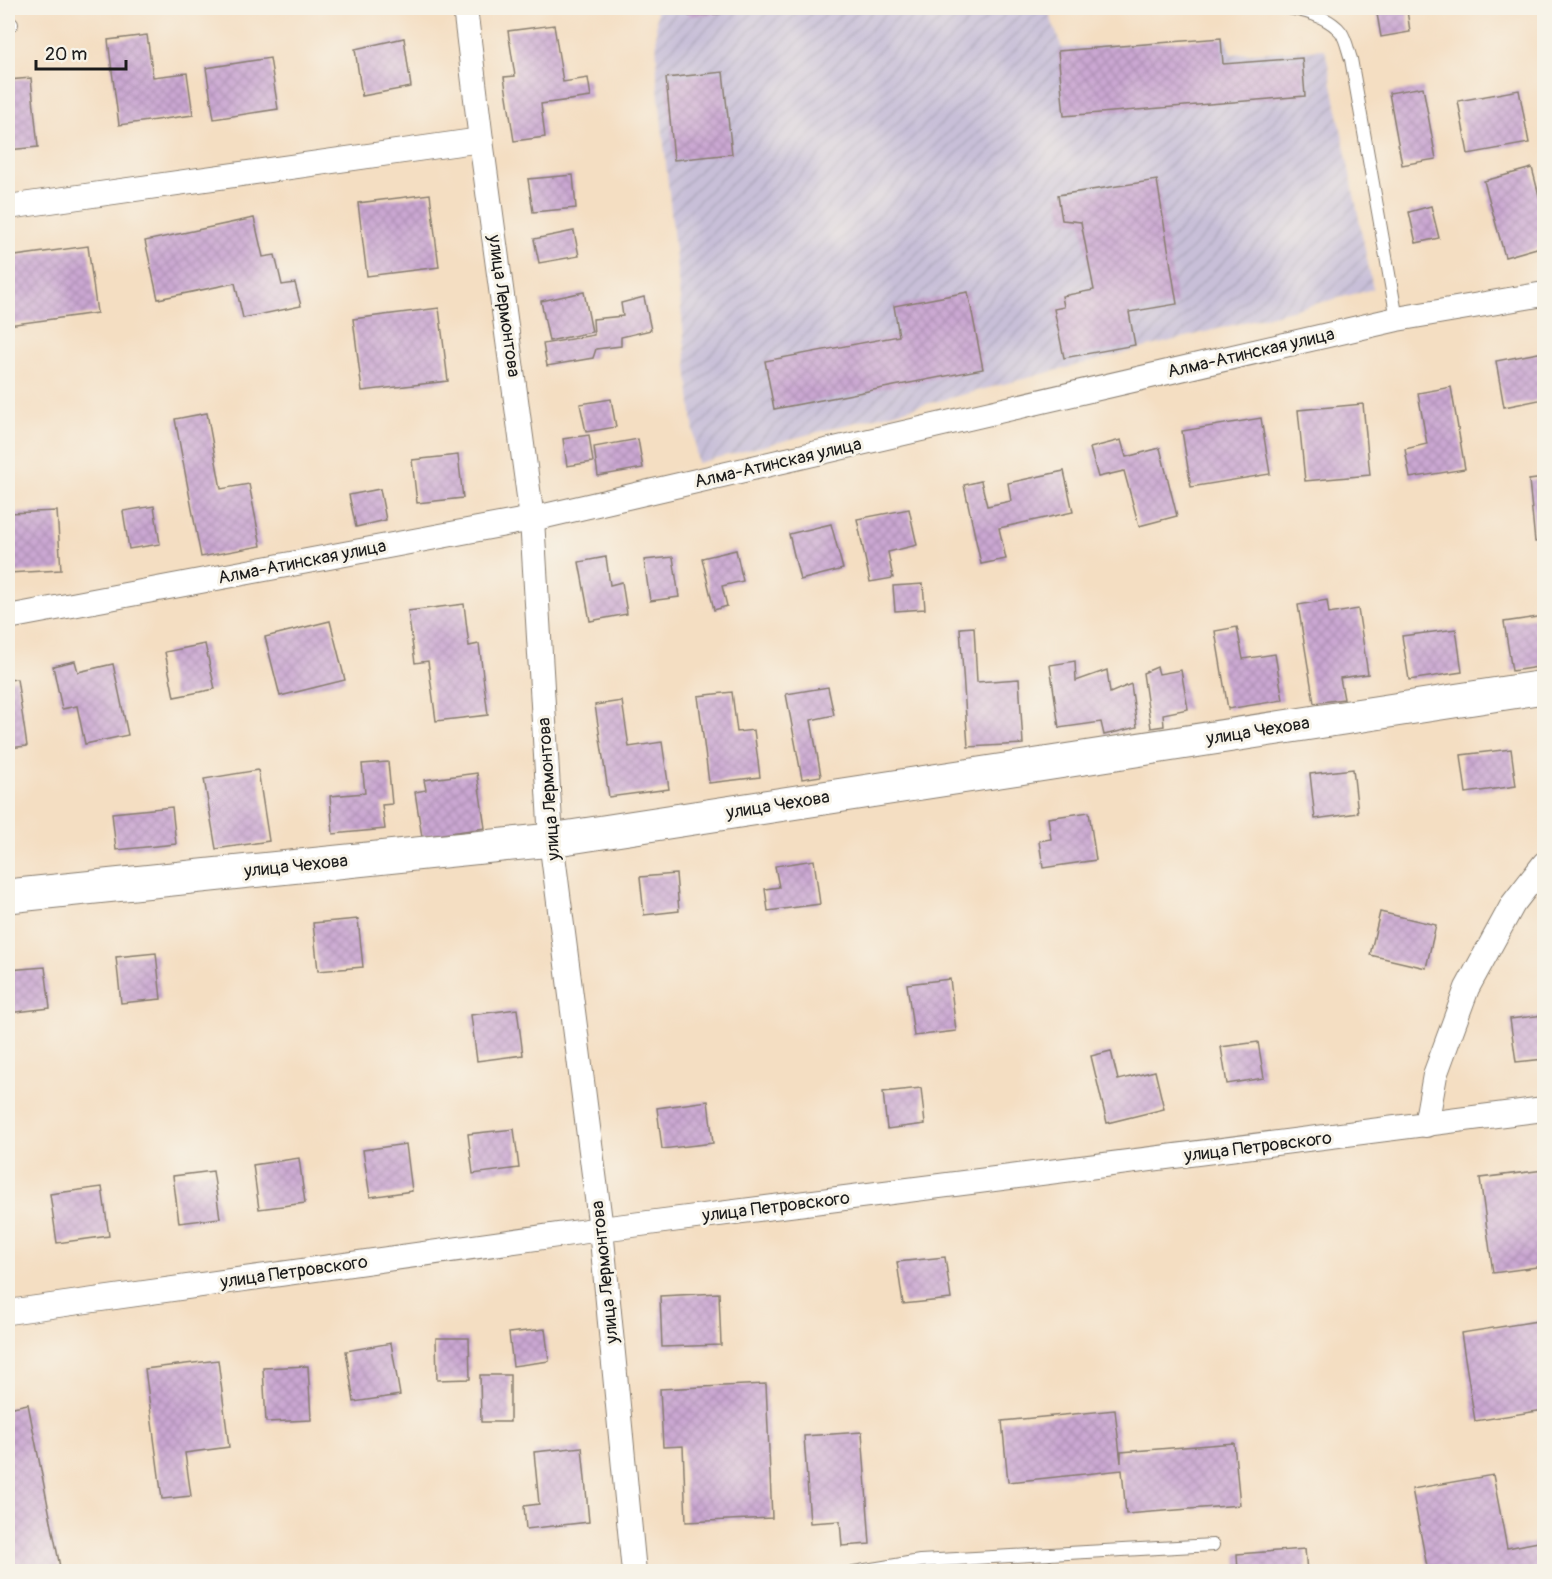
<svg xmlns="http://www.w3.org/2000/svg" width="1552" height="1579" font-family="Pangolin,sans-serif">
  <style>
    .industrial { fill: url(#industrial-furrows) }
    .building { fill: url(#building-cross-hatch) }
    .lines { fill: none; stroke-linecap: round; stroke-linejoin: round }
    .lane-casing { stroke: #887d6f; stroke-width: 14 }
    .street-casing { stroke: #887d6f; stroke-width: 26 }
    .secondary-casing { stroke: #887d6f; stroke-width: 35 }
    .lane { stroke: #fff; stroke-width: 12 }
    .street { stroke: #fff; stroke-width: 24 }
    .secondary { stroke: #fff; stroke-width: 33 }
    .labels { text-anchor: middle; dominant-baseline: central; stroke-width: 6; stroke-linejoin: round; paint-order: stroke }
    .street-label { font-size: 18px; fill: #1c1c1c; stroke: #f7f3e8 }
  </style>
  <defs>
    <pattern id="industrial-furrows" width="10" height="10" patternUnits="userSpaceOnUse" patternTransform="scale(1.5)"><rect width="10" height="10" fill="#c8bfd8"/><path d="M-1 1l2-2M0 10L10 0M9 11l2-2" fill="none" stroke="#aba4b9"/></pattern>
    <pattern id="building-cross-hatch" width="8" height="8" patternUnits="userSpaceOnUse" patternTransform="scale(1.5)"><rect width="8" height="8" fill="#caa7d2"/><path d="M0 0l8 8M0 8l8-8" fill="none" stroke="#ad8fb4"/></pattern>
  </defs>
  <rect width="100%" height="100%" fill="#f7f3e8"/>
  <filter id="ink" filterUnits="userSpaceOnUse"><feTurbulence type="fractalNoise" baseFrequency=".0167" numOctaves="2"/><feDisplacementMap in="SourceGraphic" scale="12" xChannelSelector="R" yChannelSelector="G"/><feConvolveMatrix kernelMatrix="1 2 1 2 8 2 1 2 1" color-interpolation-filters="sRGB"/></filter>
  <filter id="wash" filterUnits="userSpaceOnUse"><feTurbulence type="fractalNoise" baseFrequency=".008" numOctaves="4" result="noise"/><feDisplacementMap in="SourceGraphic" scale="24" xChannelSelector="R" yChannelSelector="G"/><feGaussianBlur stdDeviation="1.35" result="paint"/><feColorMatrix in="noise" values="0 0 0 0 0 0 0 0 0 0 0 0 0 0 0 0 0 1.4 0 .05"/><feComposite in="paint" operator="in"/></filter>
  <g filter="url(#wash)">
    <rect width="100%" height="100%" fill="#f4dec2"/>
    <polygon class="industrial" points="656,8 1047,8 1062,48 1227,38 1231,54 1325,49 1373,289 697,463 657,77"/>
    <g id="blocks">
      <g class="building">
        <polygon points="689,8 777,8 777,9 689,16"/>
        <polygon points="1376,8 1416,8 1417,9 1407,10 1410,32 1381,37"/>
        <polygon points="554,25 563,82 588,78 591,97 541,104 545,137 514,141 504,77 515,76 508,31"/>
        <polygon points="147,35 153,77 187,73 193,115 119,125 108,40"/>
        <polygon points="404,38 411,87 362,96 355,49"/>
        <polygon points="1221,38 1223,64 1302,58 1305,96 1064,116 1058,51"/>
        <polygon points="270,58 278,109 214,119 206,68"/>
        <polygon points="723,72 732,154 674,160 666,78"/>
        <polygon points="31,78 38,147 8,150 8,80"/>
        <polygon points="1423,87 1436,159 1402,165 1389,93"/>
        <polygon points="1519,90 1529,143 1468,154 1458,101"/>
        <polygon points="1532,168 1544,215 1544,246 1505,257 1484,181"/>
        <polygon points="573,175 576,208 533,212 528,179"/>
        <polygon points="1157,180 1177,304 1129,312 1135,345 1064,358 1054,309 1064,307 1062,296 1094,290 1081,222 1062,220 1058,195"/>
        <polygon points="430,194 439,267 367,276 358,203"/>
        <polygon points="1431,206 1439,238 1416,243 1409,212"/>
        <polygon points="254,218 263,257 275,255 282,285 295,283 301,306 243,318 235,283 158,299 145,241"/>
        <polygon points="574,231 579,256 539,263 534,239"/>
        <polygon points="88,246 97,313 8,325 8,257"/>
        <polygon points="584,292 592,332 549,341 541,301"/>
        <polygon points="968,292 983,369 774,409 765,361 899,336 894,306"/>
        <polygon points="644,297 651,330 621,337 621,346 596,349 593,358 547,366 543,344 594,335 593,319 623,316 621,303"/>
        <polygon points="439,308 448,381 362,391 353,319"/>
        <polygon points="1544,352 1544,399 1504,407 1496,361"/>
        <polygon points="1451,387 1465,469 1410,478 1405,449 1427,444 1418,393"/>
        <polygon points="611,399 616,427 586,432 580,404"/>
        <polygon points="1363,404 1370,475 1305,481 1298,410"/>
        <polygon points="207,413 221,489 249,484 261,546 201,557 175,419"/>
        <polygon points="1261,418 1270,474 1191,487 1182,431"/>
        <polygon points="589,435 593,462 567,466 563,439"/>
        <polygon points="638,439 643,468 598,476 594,447"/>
        <polygon points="1121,440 1126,457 1160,448 1177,516 1139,526 1124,471 1098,477 1090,448"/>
        <polygon points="458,455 463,498 417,503 412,460"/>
        <polygon points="1064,471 1073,512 999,528 1006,559 981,564 964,485 981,481 987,506 1011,501 1008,483"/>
        <polygon points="1544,478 1544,541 1535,542 1529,480"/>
        <polygon points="380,489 386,520 356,527 349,495"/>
        <polygon points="154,506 160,544 129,549 123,511"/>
        <polygon points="909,509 917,545 888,552 893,578 870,582 857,519"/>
        <polygon points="57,511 61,570 8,573 8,513"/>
        <polygon points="831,524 843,569 800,580 789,534"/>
        <polygon points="736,550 743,581 722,586 727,606 714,610 702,558"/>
        <polygon points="606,557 610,585 622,582 627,614 590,621 579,562"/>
        <polygon points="673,557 679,597 650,601 644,560"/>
        <polygon points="923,584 925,609 895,611 893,586"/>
        <polygon points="1327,600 1329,614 1358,609 1368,674 1340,678 1344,699 1314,703 1298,605"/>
        <polygon points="464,604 469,646 479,644 488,715 436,721 428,661 415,663 408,611"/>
        <polygon points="1544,616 1544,666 1512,671 1504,622"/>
        <polygon points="330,621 345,680 280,696 265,637"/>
        <polygon points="974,627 977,682 1019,679 1023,744 968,747 960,628"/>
        <polygon points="1237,627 1243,659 1275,654 1283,700 1228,709 1215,631"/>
        <polygon points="1456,629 1462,672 1409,680 1402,636"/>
        <polygon points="205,644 215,689 174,697 165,652"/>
        <polygon points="75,661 78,672 113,664 128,735 85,744 77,706 62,709 53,666"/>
        <polygon points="1075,661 1076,681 1107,670 1110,693 1131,684 1137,727 1104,735 1101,722 1059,728 1050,665"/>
        <polygon points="1157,667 1159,674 1181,670 1188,709 1163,714 1164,726 1151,728 1143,673"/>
        <polygon points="17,679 27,746 8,748 8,680"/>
        <polygon points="828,687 834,715 811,720 821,776 802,779 786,694"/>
        <polygon points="732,692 737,732 754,730 760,777 709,783 698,696"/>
        <polygon points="622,701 629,747 662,742 669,789 609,797 595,705"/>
        <polygon points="1511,749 1516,786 1466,793 1461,755"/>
        <polygon points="388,762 392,804 382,805 385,829 333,834 330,796 365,793 362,764"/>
        <polygon points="1353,769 1358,813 1315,819 1310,774"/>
        <polygon points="258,770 269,841 216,849 204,779"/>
        <polygon points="477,773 485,828 422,837 415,792 426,790 424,780"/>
        <polygon points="172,807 176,844 116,850 112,813"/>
        <polygon points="1089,812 1096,860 1043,868 1039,841 1051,839 1048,818"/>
        <polygon points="814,860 820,904 768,911 765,889 779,887 775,866"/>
        <polygon points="676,874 679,911 644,915 640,877"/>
        <polygon points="1380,912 1436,925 1426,968 1370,955"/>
        <polygon points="358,919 363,967 318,971 313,923"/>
        <polygon points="156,953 161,999 121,1003 116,957"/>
        <polygon points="45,967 50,1008 8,1013 8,970"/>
        <polygon points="950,979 956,1031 914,1036 907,984"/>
        <polygon points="517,1009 523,1055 477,1061 471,1015"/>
        <polygon points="1544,1015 1544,1059 1516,1062 1510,1019"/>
        <polygon points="1258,1042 1264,1078 1227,1084 1221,1047"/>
        <polygon points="1111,1051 1118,1080 1155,1071 1164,1109 1107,1123 1091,1056"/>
        <polygon points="921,1088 925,1124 887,1129 883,1092"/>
        <polygon points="708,1101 713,1143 662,1149 657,1108"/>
        <polygon points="514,1129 519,1168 473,1174 468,1134"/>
        <polygon points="406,1144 412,1191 370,1197 363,1150"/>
        <polygon points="299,1158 305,1203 259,1209 253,1165"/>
        <polygon points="1544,1170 1544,1266 1493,1273 1480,1178"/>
        <polygon points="213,1171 220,1218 179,1223 173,1176"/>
        <polygon points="102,1187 109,1236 57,1243 50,1194"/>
        <polygon points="945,1257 951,1299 903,1304 897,1262"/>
        <polygon points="719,1293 721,1345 662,1347 660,1296"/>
        <polygon points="1544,1320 1544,1410 1475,1421 1461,1333"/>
        <polygon points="545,1329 549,1361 513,1366 509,1333"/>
        <polygon points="436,1338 469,1338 470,1379 437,1380"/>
        <polygon points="391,1343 400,1395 354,1402 346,1351"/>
        <polygon points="218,1360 229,1447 185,1453 191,1496 162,1499 145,1369"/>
        <polygon points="308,1366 311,1420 266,1422 263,1368"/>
        <polygon points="480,1375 510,1375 510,1422 481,1422"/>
        <polygon points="766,1384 772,1518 686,1522 683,1446 663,1447 660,1389"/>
        <polygon points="28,1404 61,1572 8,1572 8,1408"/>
        <polygon points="1115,1410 1121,1463 1121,1452 1234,1443 1240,1505 1126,1514 1122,1470 1008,1482 1002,1421"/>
        <polygon points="862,1432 870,1544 842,1546 840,1521 810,1523 804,1436"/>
        <polygon points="582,1447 589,1522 526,1529 524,1506 539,1504 534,1452"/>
        <polygon points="1493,1475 1507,1548 1544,1541 1544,1572 1428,1572 1412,1489"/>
        <polygon points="1305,1549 1307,1572 1238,1572 1237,1554"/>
      </g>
    </g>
  </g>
  <g filter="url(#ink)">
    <use href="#blocks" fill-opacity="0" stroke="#887d6f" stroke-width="1.5"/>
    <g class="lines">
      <g class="lane-casing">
        <g id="lane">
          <path d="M1289,8C1306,11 1329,17 1341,32C1346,39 1348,51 1351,59L1397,319"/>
          <polyline points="8,24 12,24"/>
          <polyline points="854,1572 920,1561 1213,1545"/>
        </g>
      </g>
      <g class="street-casing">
        <g id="street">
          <polyline points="465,8 481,140 532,519 551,840 601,1229 634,1572"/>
          <polyline points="8,207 481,140"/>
          <polyline points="8,617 532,519 1397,319 1544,294"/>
          <polyline points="1426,1125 1435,1075 1467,988 1513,904 1544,864"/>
          <polyline points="8,1312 601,1229 1544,1109"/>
        </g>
      </g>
      <g class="secondary-casing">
        <polyline id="secondary" points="8,896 551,840 1544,687"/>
      </g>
      <use href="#lane" class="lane"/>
      <use href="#street" class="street"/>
      <use href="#secondary" class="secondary"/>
    </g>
  </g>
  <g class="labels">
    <g class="street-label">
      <text transform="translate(504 306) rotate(82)">улица Лермонтова</text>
      <text transform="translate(1251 353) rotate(-13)">Алма-Атинская улица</text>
      <text transform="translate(778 463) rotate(-13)">Алма-Атинская улица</text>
      <text transform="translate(302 562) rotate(-11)">Алма-Атинская улица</text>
      <text transform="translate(1258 731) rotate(-9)">улица Чехова</text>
      <text transform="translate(549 789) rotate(-94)">улица Лермонтова</text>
      <text transform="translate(778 805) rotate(-9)">улица Чехова</text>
      <text transform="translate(296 866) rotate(-6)">улица Чехова</text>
      <text transform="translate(1258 1147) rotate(-7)">улица Петровского</text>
      <text transform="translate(776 1207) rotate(-7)">улица Петровского</text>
      <text transform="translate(294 1272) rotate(-8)">улица Петровского</text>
      <text transform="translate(605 1272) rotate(-96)">улица Лермонтова</text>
    </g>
  </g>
  <rect width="1552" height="1579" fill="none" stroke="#f7f3e8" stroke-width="30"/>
  <path d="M36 60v9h90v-9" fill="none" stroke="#1c1c1c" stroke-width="3"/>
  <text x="45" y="60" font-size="18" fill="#1c1c1c" stroke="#f7f3e8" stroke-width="4.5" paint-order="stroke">20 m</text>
</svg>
